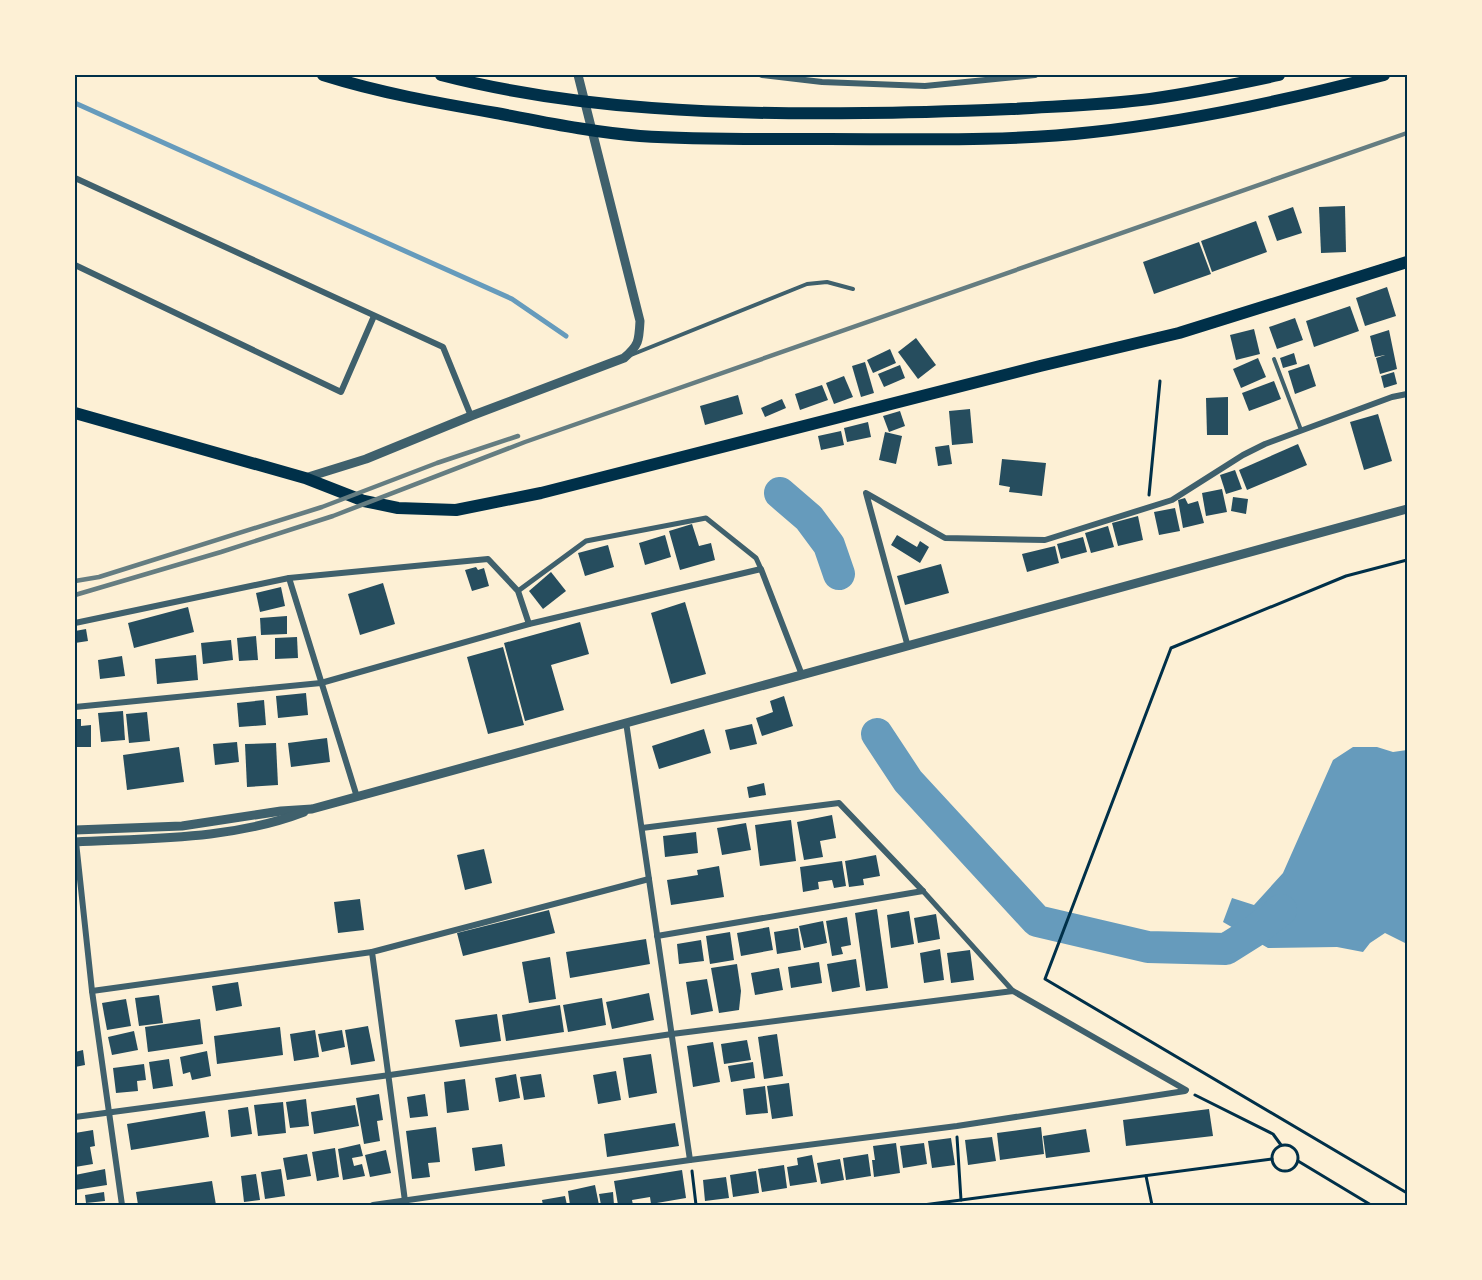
<svg xmlns="http://www.w3.org/2000/svg" width="1482" height="1280" font-family="'Space Grotesk',sans-serif">
  <style>
    .water { fill: #669bbc }
    .lines { fill: none; stroke-linecap: round; stroke-linejoin: round }
    .stream { stroke: #669bbc; stroke-width: 5 }
    .river { stroke: #669bbc; stroke-width: 32 }
    .building { fill: #264d5e }
    .path { stroke: #003049; stroke-width: 3 }
    .service { stroke: #3f606c; stroke-width: 4 }
    .pedestrian { stroke: #3f606c; stroke-width: 5 }
    .minor { stroke: #3f606c; stroke-width: 6 }
    .tertiary { stroke: #3f606c; stroke-width: 9 }
    .primary { stroke: #003049; stroke-width: 12 }
    .rail { stroke: #657d81; stroke-width: 4.5 }
    .neatline { fill: none; stroke: #003049; stroke-width: 2 }
  </style>
  <rect width="100%" height="100%" fill="#fdf0d5"/>
  <polygon class="water" points="1353,747 1377,747 1393,752 1407,750 1407,944 1385,933 1370,943 1363,952 1337,947 1268,948 1223,922 1232,898 1254,905 1283,873 1333,760"/>
  <g class="lines">
    <polyline class="stream" points="75,103 512,299 566,336"/>
    <g class="river">
      <polyline points="780,493 809,518 829,545 839,574"/>
      <polyline points="877,734 908,781 1037,921 1148,947 1226,949 1253,932 1281,910"/>
    </g>
  </g>
  <g class="building">
    <polygon points="1345,206 1346,252 1321,253 1319,207"/>
    <polygon points="1293,207 1302,233 1277,241 1268,216"/>
    <polygon points="1256,221 1267,252 1212,272 1201,241"/>
    <polygon points="1199,242 1211,274 1154,294 1143,262"/>
    <polygon points="1387,287 1396,316 1365,326 1356,298"/>
    <polygon points="1350,306 1359,331 1314,347 1306,321"/>
    <polygon points="1295,318 1303,340 1277,349 1269,327"/>
    <polygon points="1254,329 1260,354 1236,360 1230,335"/>
    <polygon points="1389,330 1397,369 1380,374 1376,358 1385,355 1375,357 1370,336"/>
    <polygon points="916,338 936,365 918,379 898,352"/>
    <polygon points="890,349 896,363 873,373 867,360"/>
    <polygon points="1294,353 1297,364 1283,368 1280,358"/>
    <polygon points="1258,358 1266,377 1241,388 1233,369"/>
    <polygon points="865,362 874,393 861,397 852,366"/>
    <polygon points="1309,364 1316,386 1295,394 1288,371"/>
    <polygon points="900,365 905,378 884,387 878,374"/>
    <polygon points="1394,372 1397,384 1384,388 1381,376"/>
    <polygon points="844,376 853,397 834,404 826,383"/>
    <polygon points="1274,381 1281,399 1249,411 1242,393"/>
    <polygon points="822,385 828,400 800,410 795,394"/>
    <polygon points="738,395 743,414 705,425 700,406"/>
    <polygon points="1228,397 1228,435 1207,435 1206,398"/>
    <polygon points="782,399 786,408 765,417 761,408"/>
    <polygon points="970,409 973,443 952,445 949,411"/>
    <polygon points="900,411 905,426 889,432 883,416"/>
    <polygon points="1378,414 1392,461 1364,470 1350,422"/>
    <polygon points="868,422 871,437 847,442 844,428"/>
    <polygon points="841,431 844,445 821,450 818,436"/>
    <polygon points="885,432 902,436 896,464 879,460"/>
    <polygon points="1298,444 1307,465 1247,490 1239,470"/>
    <polygon points="949,445 952,464 938,466 935,447"/>
    <polygon points="1002,459 1046,463 1042,496 1009,492 1010,487 999,485"/>
    <polygon points="1235,470 1242,489 1226,494 1220,475"/>
    <polygon points="1222,489 1227,512 1206,516 1202,493"/>
    <polygon points="1233,497 1248,499 1246,514 1231,511"/>
    <polygon points="1185,498 1188,504 1198,501 1204,523 1183,528 1178,500"/>
    <polygon points="1175,508 1180,531 1159,535 1154,512"/>
    <polygon points="1138,516 1143,540 1118,546 1112,523"/>
    <polygon points="692,524 699,546 711,543 715,560 680,570 669,531"/>
    <polygon points="1108,526 1114,547 1091,553 1085,533"/>
    <polygon points="665,535 671,557 645,565 639,543"/>
    <polygon points="897,535 917,547 920,541 929,547 920,563 891,545"/>
    <polygon points="1083,537 1087,552 1061,559 1057,544"/>
    <polygon points="608,545 614,567 585,576 578,553"/>
    <polygon points="1055,546 1059,563 1027,572 1022,554"/>
    <polygon points="941,564 949,593 905,605 897,576"/>
    <polygon points="476,567 478,570 484,568 489,586 472,591 465,570"/>
    <polygon points="551,572 566,591 543,609 529,591"/>
    <polygon points="383,583 395,624 360,635 348,594"/>
    <polygon points="281,587 285,606 260,612 256,593"/>
    <polygon points="685,602 706,674 671,684 651,613"/>
    <polygon points="188,607 194,632 134,648 128,623"/>
    <polygon points="287,616 287,634 261,635 260,618"/>
    <polygon points="580,622 589,654 551,665 564,710 525,721 504,643"/>
    <polygon points="86,629 88,641 75,643 75,631"/>
    <polygon points="256,636 258,660 239,661 237,638"/>
    <polygon points="297,637 298,658 275,659 275,638"/>
    <polygon points="231,640 233,660 203,664 201,643"/>
    <polygon points="503,647 524,725 488,734 467,657"/>
    <polygon points="196,655 198,680 157,684 155,659"/>
    <polygon points="122,656 125,676 100,679 98,660"/>
    <polygon points="306,693 308,715 278,718 276,696"/>
    <polygon points="784,696 793,726 762,736 756,718 773,712 770,701"/>
    <polygon points="264,700 266,725 239,727 237,703"/>
    <polygon points="123,711 125,740 101,742 98,713"/>
    <polygon points="147,712 150,741 129,743 126,714"/>
    <polygon points="75,719 81,719 81,726 91,725 91,747 75,747"/>
    <polygon points="752,724 757,744 730,750 725,730"/>
    <polygon points="704,729 711,753 659,769 652,746"/>
    <polygon points="327,738 330,762 291,767 288,743"/>
    <polygon points="237,742 239,762 215,765 213,744"/>
    <polygon points="276,743 278,785 247,787 245,744"/>
    <polygon points="179,747 184,782 127,790 123,755"/>
    <polygon points="764,783 766,795 749,798 747,787"/>
    <polygon points="832,815 836,838 820,841 823,857 804,860 797,822"/>
    <polygon points="791,820 796,861 760,866 755,825"/>
    <polygon points="746,823 751,850 722,855 717,828"/>
    <polygon points="696,832 698,853 665,857 663,836"/>
    <polygon points="484,849 492,883 465,890 457,855"/>
    <polygon points="876,855 880,876 863,879 864,885 849,887 845,861"/>
    <polygon points="842,861 846,886 834,888 832,880 818,882 819,889 803,892 800,867"/>
    <polygon points="719,866 724,897 671,905 667,880 698,875 697,870"/>
    <polygon points="360,899 364,930 338,933 334,902"/>
    <polygon points="877,909 888,988 866,991 855,913"/>
    <polygon points="549,910 555,933 463,956 457,933"/>
    <polygon points="909,911 914,944 891,948 887,915"/>
    <polygon points="936,914 940,939 918,943 914,918"/>
    <polygon points="847,917 851,945 841,947 843,954 832,956 826,921"/>
    <polygon points="823,921 827,943 804,948 799,926"/>
    <polygon points="769,927 773,950 741,956 737,933"/>
    <polygon points="798,928 801,950 777,954 774,932"/>
    <polygon points="730,932 734,960 710,964 706,936"/>
    <polygon points="646,939 650,964 570,978 566,952"/>
    <polygon points="701,940 704,961 679,964 677,944"/>
    <polygon points="940,949 944,980 924,983 920,953"/>
    <polygon points="970,950 974,980 951,983 947,953"/>
    <polygon points="550,957 556,999 529,1003 522,962"/>
    <polygon points="856,959 860,987 832,992 827,964"/>
    <polygon points="819,962 822,983 791,988 788,967"/>
    <polygon points="737,964 741,991 739,1010 719,1013 711,968"/>
    <polygon points="779,968 783,990 755,995 751,973"/>
    <polygon points="707,979 713,1011 691,1015 686,982"/>
    <polygon points="238,982 242,1006 216,1011 212,986"/>
    <polygon points="649,993 654,1020 612,1029 606,1002"/>
    <polygon points="159,995 163,1023 139,1026 135,998"/>
    <polygon points="602,998 606,1025 568,1032 563,1005"/>
    <polygon points="126,999 131,1026 107,1030 102,1003"/>
    <polygon points="560,1005 564,1032 506,1041 502,1015"/>
    <polygon points="497,1014 501,1041 460,1047 455,1020"/>
    <polygon points="200,1019 203,1044 148,1052 145,1027"/>
    <polygon points="368,1026 375,1061 351,1065 345,1030"/>
    <polygon points="280,1027 283,1055 217,1064 214,1036"/>
    <polygon points="315,1030 319,1057 294,1061 290,1034"/>
    <polygon points="342,1030 345,1047 322,1052 318,1034"/>
    <polygon points="134,1031 138,1050 112,1055 108,1037"/>
    <polygon points="777,1034 783,1076 764,1079 758,1037"/>
    <polygon points="747,1040 751,1060 724,1064 721,1044"/>
    <polygon points="713,1042 720,1082 693,1087 687,1046"/>
    <polygon points="83,1050 85,1065 75,1067 75,1052"/>
    <polygon points="207,1051 211,1076 192,1080 190,1072 183,1074 180,1057"/>
    <polygon points="651,1054 657,1093 629,1098 623,1058"/>
    <polygon points="169,1059 173,1086 153,1089 149,1062"/>
    <polygon points="753,1062 755,1078 731,1082 728,1066"/>
    <polygon points="144,1064 146,1080 137,1081 138,1091 116,1093 113,1068"/>
    <polygon points="616,1071 621,1100 598,1104 593,1075"/>
    <polygon points="516,1074 520,1098 499,1102 495,1078"/>
    <polygon points="541,1074 545,1097 524,1100 520,1077"/>
    <polygon points="465,1079 469,1110 447,1113 444,1082"/>
    <polygon points="789,1083 793,1116 772,1119 767,1086"/>
    <polygon points="765,1086 768,1113 746,1115 743,1089"/>
    <polygon points="379,1094 383,1120 377,1121 380,1141 364,1144 356,1098"/>
    <polygon points="425,1094 428,1116 410,1118 407,1097"/>
    <polygon points="306,1099 309,1126 290,1128 286,1102"/>
    <polygon points="283,1102 286,1133 258,1136 254,1105"/>
    <polygon points="355,1105 359,1126 314,1134 311,1112"/>
    <polygon points="248,1107 252,1134 231,1137 228,1110"/>
    <polygon points="1209,1109 1213,1136 1126,1146 1123,1120"/>
    <polygon points="205,1111 209,1137 131,1150 127,1124"/>
    <polygon points="675,1123 679,1146 607,1157 604,1134"/>
    <polygon points="436,1127 440,1162 428,1163 430,1177 412,1179 406,1131"/>
    <polygon points="1041,1127 1044,1154 1000,1160 997,1133"/>
    <polygon points="1086,1129 1090,1152 1046,1158 1043,1136"/>
    <polygon points="93,1130 95,1146 90,1147 93,1164 75,1167 75,1133"/>
    <polygon points="992,1137 996,1161 968,1165 965,1140"/>
    <polygon points="951,1138 955,1165 932,1168 928,1141"/>
    <polygon points="896,1143 900,1173 874,1177 872,1160 875,1160 873,1146"/>
    <polygon points="924,1143 927,1164 903,1168 900,1146"/>
    <polygon points="360,1144 363,1156 352,1158 354,1166 362,1164 365,1176 343,1180 338,1149"/>
    <polygon points="502,1144 505,1166 475,1171 472,1148"/>
    <polygon points="335,1148 339,1177 317,1181 312,1152"/>
    <polygon points="386,1150 391,1173 370,1177 365,1155"/>
    <polygon points="307,1154 311,1176 287,1180 283,1158"/>
    <polygon points="868,1154 871,1176 846,1180 843,1158"/>
    <polygon points="812,1155 817,1182 790,1186 787,1167 798,1165 797,1158"/>
    <polygon points="840,1159 844,1180 821,1184 817,1163"/>
    <polygon points="784,1165 787,1188 762,1192 758,1169"/>
    <polygon points="105,1169 107,1185 75,1190 75,1175"/>
    <polygon points="281,1169 285,1196 265,1199 261,1172"/>
    <polygon points="682,1170 686,1198 651,1204 650,1197 632,1200 633,1205 618,1205 614,1181"/>
    <polygon points="756,1171 759,1193 733,1197 730,1175"/>
    <polygon points="256,1174 260,1200 244,1202 241,1176"/>
    <polygon points="726,1177 729,1198 705,1201 703,1180"/>
    <polygon points="212,1181 216,1205 138,1205 136,1192"/>
    <polygon points="595,1185 599,1205 570,1205 568,1191"/>
    <polygon points="104,1192 105,1201 86,1203 85,1195"/>
    <polygon points="613,1192 614,1205 601,1205 599,1194"/>
    <polygon points="565,1196 567,1205 543,1205 542,1200"/>
  </g>
  <g class="lines">
    <g class="path">
      <polyline points="1149,495 1160,381"/>
      <polyline points="1407,560 1346,576 1171,648 1045,979 1407,1193"/>
      <polyline points="1195,1095 1273,1134 1281,1145"/>
      <polyline points="957,1137 961,1200"/>
      <circle cx="1285" cy="1158" r="13"/>
      <polyline points="1298,1161 1371,1205"/>
      <polyline points="692,1171 696,1205"/>
      <polyline points="1146,1176 1152,1205"/>
      <polyline points="923,1205 1272,1159"/>
    </g>
    <g class="service">
      <polyline points="631,355 807,284 827,282 853,289"/>
      <polyline points="1274,359 1301,430"/>
    </g>
    <g class="pedestrian">
      <polyline points="518,591 586,541 706,518 756,558 761,569"/>
      <polyline points="923,891 1013,991"/>
    </g>
    <g class="minor">
      <polyline points="762,75 822,82 925,86 1035,75"/>
      <polyline points="75,178 443,347 471,416"/>
      <polyline points="75,265 341,392 374,316"/>
      <polyline points="289,578 357,797"/>
      <polyline points="75,623 289,578 488,559 518,591 529,624"/>
      <polyline points="908,647 866,493 945,538 1045,540 1172,500 1243,455 1265,444 1392,397 1407,394"/>
      <polyline points="75,707 321,683 529,624 761,569 802,675"/>
      <polyline points="626,722 690,1160"/>
      <polyline points="642,828 839,803 923,891"/>
      <polyline points="76,842 92,991 122,1205"/>
      <polyline points="657,936 923,891"/>
      <polyline points="92,991 372,952"/>
      <polyline points="75,1117 390,1075 672,1034 1013,991 1186,1090"/>
      <polyline points="405,1201 372,952 649,879"/>
      <polyline points="373,1205 690,1160 957,1126 1185,1091"/>
    </g>
    <g class="tertiary">
      <path d="M305,478L366,459L471,416L624,358C639,345 639,341 640,321L578,75"/>
      <polyline points="75,830 182,826 281,811 312,809 1407,509"/>
      <path d="M75,842C152,838 231,840 304,812"/>
    </g>
    <g class="primary">
      <path d="M323,75C380,93 438,103 496,113C544,122 591,132 640,136C703,140 766,139 829,139C917,139 1005,142 1093,132C1191,121 1288,100 1384,75"/>
      <path d="M441,75C576,110 726,115 865,113C915,113 964,111 1014,109C1060,106 1105,105 1150,99C1193,93 1237,84 1279,75"/>
      <polyline points="75,413 305,478 364,501 398,508 456,510 541,493 1040,366 1179,333 1407,262"/>
    </g>
    <g class="rail">
      <polyline points="75,581 99,577 322,507 437,463 518,436"/>
      <polyline points="75,595 221,552 333,516 525,442 1407,133"/>
    </g>
  </g>
  <rect width="1482" height="1280" fill="none" stroke="#fdf0d5" stroke-width="153"/>
  <rect x="76" y="76" width="1330" height="1128" class="neatline"/>
</svg>
